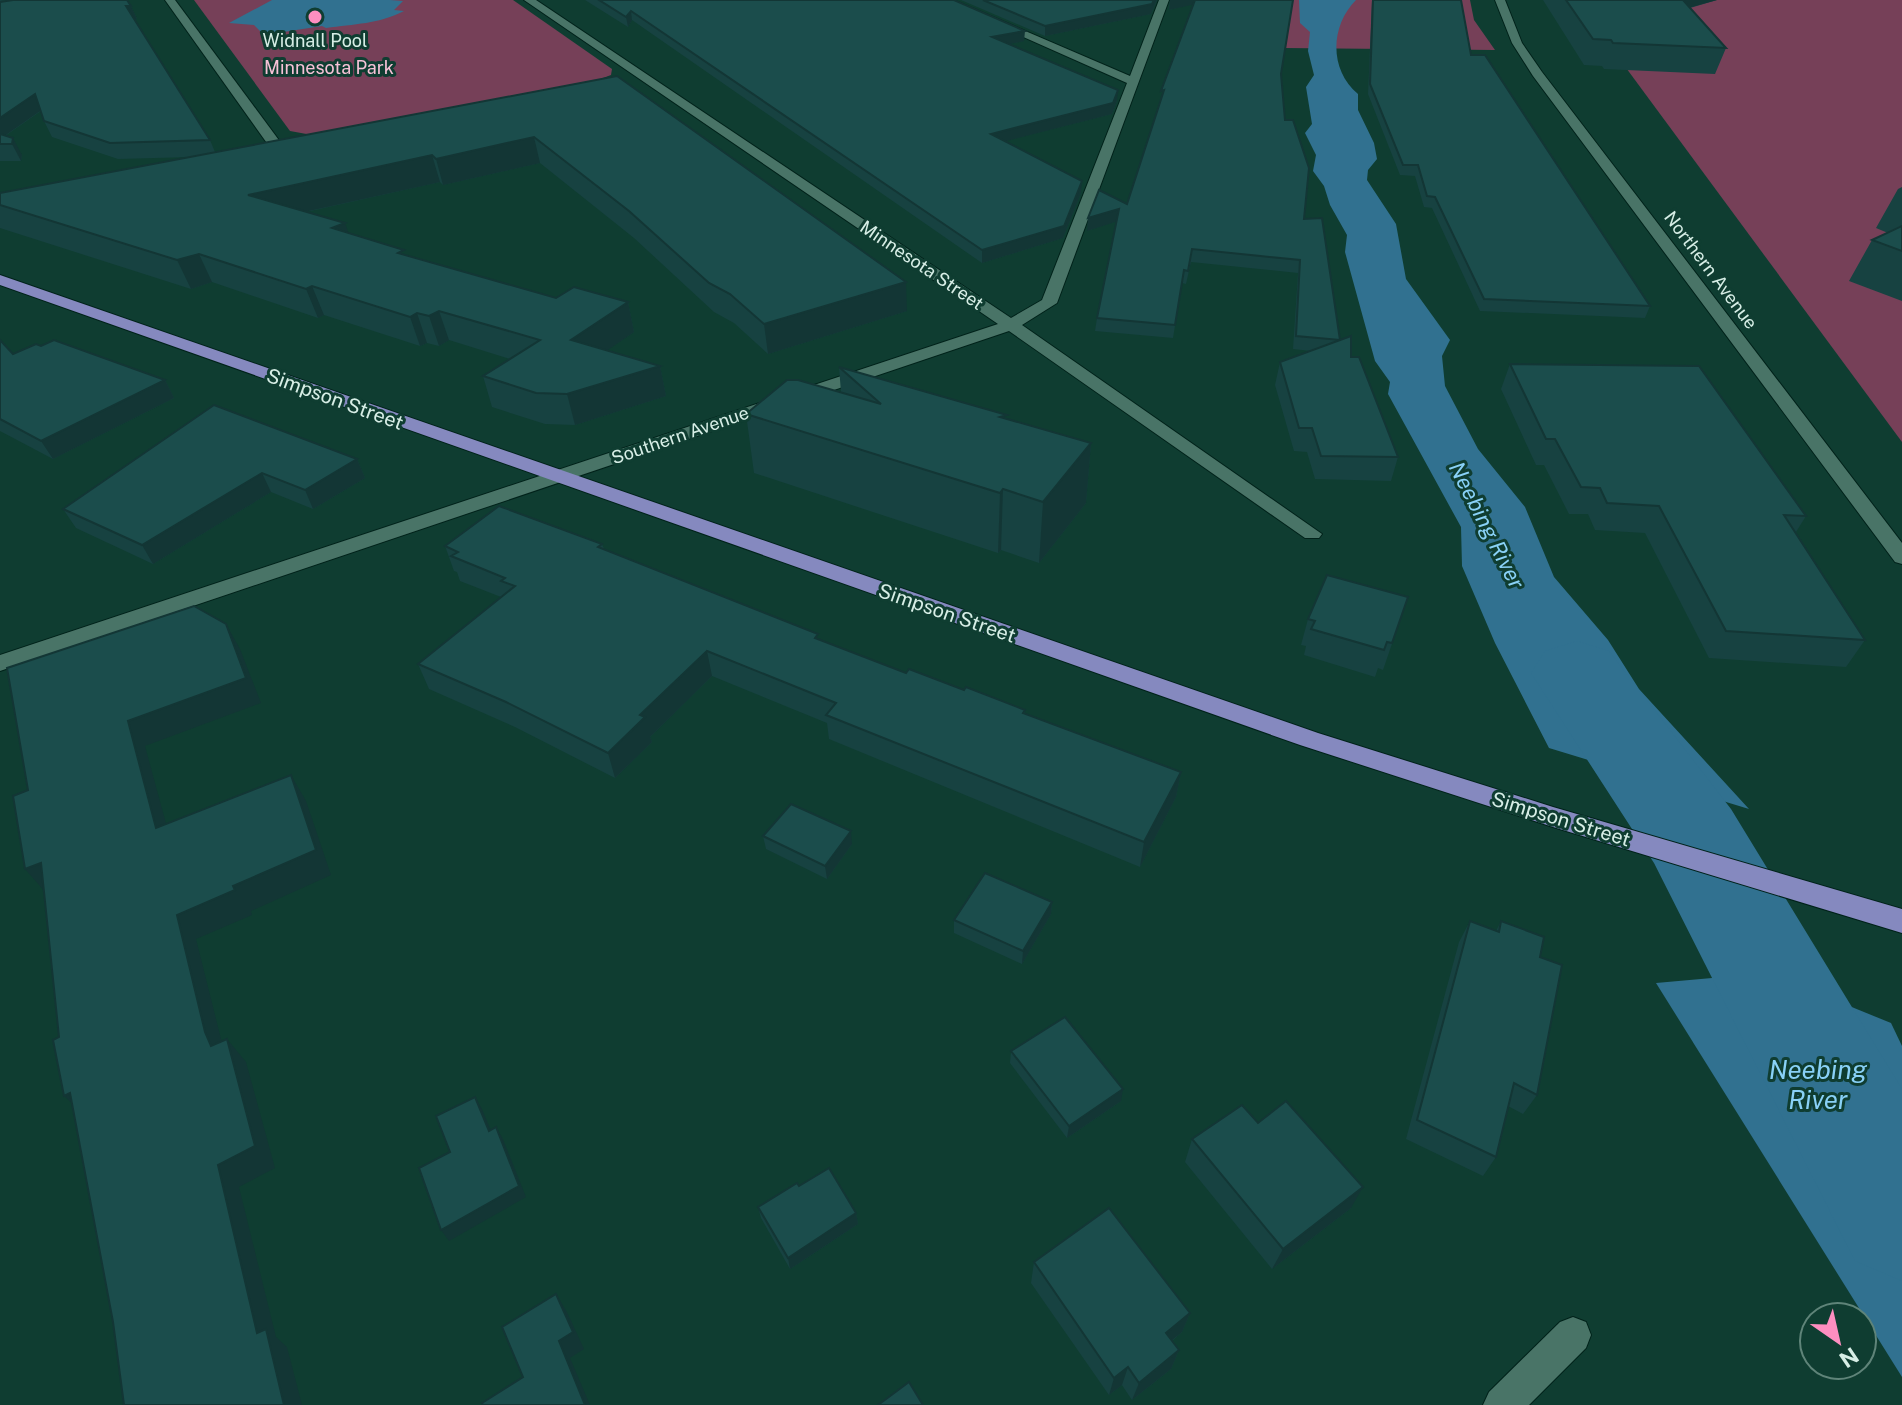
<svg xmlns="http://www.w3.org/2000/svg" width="1902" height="1405" font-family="'Public Sans',sans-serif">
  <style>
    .green { fill: #764058 }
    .water { fill: #317190 }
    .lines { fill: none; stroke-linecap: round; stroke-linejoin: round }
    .river { fill: #317190; fill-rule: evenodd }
    .minor-casing { stroke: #01221a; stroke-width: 2 }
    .major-casing { stroke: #01221a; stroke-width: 2 }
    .minor { fill: #497467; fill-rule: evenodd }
    .major { fill: #8589bf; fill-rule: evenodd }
    .wall { fill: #174241 }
    .shaded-wall { fill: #133635 }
    .building { fill: #1b4d4c; stroke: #133635; stroke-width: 2 }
    .poi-dot { fill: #fd8ec0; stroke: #0f3d31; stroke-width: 3 }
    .labels { text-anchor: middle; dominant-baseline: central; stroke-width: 6; stroke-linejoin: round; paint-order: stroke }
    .far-poi-label { font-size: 18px; fill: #d7eee6; stroke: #0f3d31 }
    .far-park-label { font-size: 18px; fill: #f7c2d7; stroke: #0f3d31 }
    .far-street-label { font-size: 18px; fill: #d7eee6; stroke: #0f3d31 }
    .street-label { font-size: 20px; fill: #d7eee6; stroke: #0f3d31 }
    .water-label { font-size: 22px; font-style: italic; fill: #89d1f7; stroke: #0f3d31 }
    .near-water-label { font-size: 26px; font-style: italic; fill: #89d1f7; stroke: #0f3d31 }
  </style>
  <rect width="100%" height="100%" fill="#0f3d31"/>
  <g class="green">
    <polygon points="194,0 513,0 612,69 611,75 595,81 323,137 290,131"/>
    <polygon points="1287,0 1470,0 1474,20 1495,50 1284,48"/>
    <polygon points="1576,0 1902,0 1902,442"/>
  </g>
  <g class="water">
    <path d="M272,0H390L403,1L394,10L404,11C379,24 354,24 326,28L322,26L264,35L254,25L229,23Z"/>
    <path d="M1299,0H1356C1330,26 1329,70 1358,94V110L1374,143L1377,159L1368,170L1367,180L1396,224L1406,279L1450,340L1442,356L1445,386L1478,449L1525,507L1554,577L1608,640L1639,689L1749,809L1549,748L1495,643L1462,566L1461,527L1388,394L1390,382L1375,361L1345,252L1347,235L1330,205L1324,186L1313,171L1316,155L1305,133L1312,124L1306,87L1314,75L1308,51L1310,32L1300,23Z"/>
    <polygon points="1768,973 1891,1023 1902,1046 1902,1377 1656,983"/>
  </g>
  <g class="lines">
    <polygon class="river" points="1577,641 1609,651 1731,809 1902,1089 1902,1281 1855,1261 1654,863 1531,673 1545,651"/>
    <g class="minor-casing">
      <g id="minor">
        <polygon points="165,0 175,0 284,147 284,153 274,153"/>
        <polygon points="524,0 536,0 1011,318 1042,300 1127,83 940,0 953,0 1130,76 1159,0 1169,0 1057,303 1022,325 1322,534 1319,538 1305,538 1009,331 0,671 0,655 998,324"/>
        <polygon points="1495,0 1505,0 1522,43 1542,72 1902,543 1902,564 1895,562 1533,76 1512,43"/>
        <polygon points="1573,1317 1586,1322 1591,1335 1586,1348 1529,1405 1483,1405 1489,1392 1560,1322"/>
      </g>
    </g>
    <g class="major-casing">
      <polygon id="major" points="0,275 1318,733 1553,807 1902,909 1902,933 1553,827 1300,745 0,285"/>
    </g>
    <use href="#minor" class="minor"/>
    <use href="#major" class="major"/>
  </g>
  <g class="wall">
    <polygon points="0,0 131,6 137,19 134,20 210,140 215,152 617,76 907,311 768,354 734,323 714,312 634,238 540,163 443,185 440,182 306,212 349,233 405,255 556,298 628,302 634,332 607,350 660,366 666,396 575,425 545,424 492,407 483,376 510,359 449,340 439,346 427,343 420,346 324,315 318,318 212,282 191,289 0,228 0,193 192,157 118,159 52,137 44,121 41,111 5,136 22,155 21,161 0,161"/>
    <polygon points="585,0 954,0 1024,41 1008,44 1117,101 1112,114 1005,141 1081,193 1063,238 982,263 632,20 628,27"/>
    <polygon points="961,0 1157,0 1151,14 1045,36"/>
    <polygon points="1170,0 1293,0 1281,74 1285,120 1304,219 1340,340 1351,357 1398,457 1391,481 1315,479 1307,452 1294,451 1275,385 1280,362 1311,351 1293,349 1298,273 1191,262 1186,284 1182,283 1173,338 1095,331 1097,318 1117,221 1087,231 1127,204 1160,101 1193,4 1169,10"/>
    <polygon points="1372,0 1461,0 1471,55 1650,306 1645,318 1480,311 1432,208 1424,207 1415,176 1400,175 1368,94"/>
    <polygon points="1543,0 1717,0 1690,8 1726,48 1715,74 1604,69 1602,66 1584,65"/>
    <polygon points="1902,187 1902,301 1849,281 1872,240 1888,233 1876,228 1898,189"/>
    <polygon points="0,340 13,354 41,346 165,380 174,398 53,459 0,431"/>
    <polygon points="1510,364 1806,516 1796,532 1865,640 1846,667 1709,658 1645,533 1595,530 1588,514 1569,514 1544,465 1536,465 1501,389"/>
    <polygon points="839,367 1006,419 1091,443 1086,503 1039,563 1001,550 998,553 754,473 746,414 841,392"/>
    <polygon points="214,405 357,459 365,478 313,509 271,492 153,564 76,528 63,509"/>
    <polygon points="602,544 604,549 819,639 906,673 964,690 1025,710 1025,714 1181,772 1176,797 1140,867 829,739 827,723 712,676 650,737 652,742 615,778 515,727 429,689 418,664 501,597 460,581 457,572 454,571 445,546"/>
    <polygon points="1408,597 1383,670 1378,668 1375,677 1304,655 1306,646 1301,645 1308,619"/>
    <polygon points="763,836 852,844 827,879 766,849"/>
    <polygon points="1052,902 1051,914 1022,964 954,933 954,920"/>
    <polygon points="1470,921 1496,931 1501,921 1540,957 1537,1095 1523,1114 1508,1106 1496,1157 1483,1176 1406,1139 1459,942"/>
    <polygon points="1011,1051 1121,1101 1067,1138 1010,1063"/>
    <polygon points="1258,1123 1351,1208 1272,1269 1185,1162 1192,1139"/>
    <polygon points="799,1186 856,1213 858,1224 790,1269 761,1218 758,1207"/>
    <polygon points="1034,1262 1190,1313 1182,1332 1172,1341 1179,1350 1171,1369 1132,1400 1122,1385 1109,1395 1031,1283"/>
  </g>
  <g class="shaded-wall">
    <polygon points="1154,0 1157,0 1151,14 1045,36 1045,26"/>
    <polygon points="1170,0 1196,0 1196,4 1169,10"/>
    <polygon points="1671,0 1717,0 1666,14"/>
    <polygon points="126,6 131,6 137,19 132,20"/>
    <polygon points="631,11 632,20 628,27 626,17"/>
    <polygon points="1025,31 1024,41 992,48 992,37"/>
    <polygon points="1118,90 1117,101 1112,114 991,145 991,134"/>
    <polygon points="35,94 43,109 0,139 0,118"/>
    <polygon points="534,137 540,163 443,185 436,159"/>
    <polygon points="13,138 22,155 21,161 12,144"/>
    <polygon points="432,155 440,182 259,222 248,195"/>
    <polygon points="1082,181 1081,193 1063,238 982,263 982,250"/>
    <polygon points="1119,209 1118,221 1087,231 1088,218"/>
    <polygon points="345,223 355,251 332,228"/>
    <polygon points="199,254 212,282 191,289 177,260"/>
    <polygon points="906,282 907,311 768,354 764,324"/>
    <polygon points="312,286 324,315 318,318 306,289"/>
    <polygon points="628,302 634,332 579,370 571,340"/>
    <polygon points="439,311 449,340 439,346 429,316"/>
    <polygon points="417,313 427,343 420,346 410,317"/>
    <polygon points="660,366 666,396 575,425 567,394"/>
    <polygon points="165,380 174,398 53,459 41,441"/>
    <polygon points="1091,443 1086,503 1039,563 1043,502"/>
    <polygon points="357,459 365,478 313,509 305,490"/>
    <polygon points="262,473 271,492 153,564 142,545"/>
    <polygon points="1003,489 1001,550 998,553 1000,493"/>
    <polygon points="226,624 240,649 261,703 145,746 174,853 156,828 128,721"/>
    <polygon points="707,651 712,676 650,737 652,742 615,778 608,753 640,715"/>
    <polygon points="1181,772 1176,797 1140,867 1144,842"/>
    <polygon points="291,775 306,801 331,875 251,911 252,915 196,939 225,1055 211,1046 205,1032 177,915 233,886"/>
    <polygon points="851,831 852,844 827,879 825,866"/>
    <polygon points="41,863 47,894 25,869"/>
    <polygon points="1052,902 1051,914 1022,964 1023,951"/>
    <polygon points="227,1039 246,1062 275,1168 239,1187 276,1337 287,1347 302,1405 284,1405 257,1333 218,1165"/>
    <polygon points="1123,1089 1121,1101 1067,1138 1069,1126"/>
    <polygon points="70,1093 89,1119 64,1096"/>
    <polygon points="475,1097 482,1109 496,1142 489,1131"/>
    <polygon points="496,1127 503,1139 526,1197 449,1241 441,1230"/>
    <polygon points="1363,1187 1351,1208 1272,1269 1283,1249"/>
    <polygon points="856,1213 858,1224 790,1269 788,1258"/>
    <polygon points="556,1294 567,1312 584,1349 570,1358 590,1405 585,1405 559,1341"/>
    <polygon points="1190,1313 1182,1332 1159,1351 1166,1333"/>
    <polygon points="1179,1350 1171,1369 1132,1400 1139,1383"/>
    <polygon points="1128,1367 1122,1385 1109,1395 1114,1378"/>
  </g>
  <g class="building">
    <polygon points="13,0 127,0 131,6 126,6 210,140 110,143 44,121 35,94 0,118 0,2"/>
    <polygon points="599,0 954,0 1025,31 992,37 1118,90 1113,103 991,134 1082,181 1064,226 982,250 631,11 626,17"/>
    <polygon points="983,0 1154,0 1152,4 1045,26"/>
    <polygon points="1195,0 1293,0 1281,74 1285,120 1293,120 1309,168 1304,219 1322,218 1340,340 1296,336 1300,260 1192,249 1188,271 1184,270 1175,325 1097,318 1119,209 1088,218 1099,190 1127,204 1164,90 1161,91"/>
    <polygon points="1373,0 1461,0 1471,55 1485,55 1650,306 1484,299 1435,197 1427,196 1418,165 1403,165 1370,84"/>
    <polygon points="1566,0 1683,0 1726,48 1613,43 1611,40 1593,39"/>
    <polygon points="617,76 906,282 764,324 730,294 709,283 629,211 534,137 436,159 432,155 248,195 345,223 332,228 404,250 398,253 556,298 574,287 628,302 571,340 660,366 567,394 536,393 483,376 540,340 439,311 429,316 417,313 410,317 312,286 306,289 199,254 177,260 0,205 0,193"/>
    <polygon points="0,134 13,138 12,144 0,144"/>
    <polygon points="1902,226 1902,251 1872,240"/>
    <polygon points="1351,336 1351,357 1359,357 1398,457 1321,456 1312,428 1299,428 1280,362"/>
    <polygon points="0,340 13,354 36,344 41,346 54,340 165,380 41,441 0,419"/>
    <polygon points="1510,364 1699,366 1806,516 1784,515 1865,640 1726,631 1659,506 1607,503 1600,488 1581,487 1555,439 1546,439"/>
    <polygon points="839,367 1007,415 1000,417 1091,443 1043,502 1003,489 1000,493 746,414 787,380 798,380 881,404"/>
    <polygon points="214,405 357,459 305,490 262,473 142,545 63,509"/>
    <polygon points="499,506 602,544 598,547 818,634 815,638 906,673 909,669 964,690 966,687 1025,710 1023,713 1181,772 1144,842 826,715 836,703 707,651 640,715 645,717 608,753 506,702 418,664 515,586 501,581 505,578 451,556 458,552 445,546"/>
    <polygon points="1327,575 1408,597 1392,643 1387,642 1384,650 1311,629 1315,621 1308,619"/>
    <polygon points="194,606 226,624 246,678 128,721 156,828 291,775 316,850 233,886 235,890 177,915 205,1032 211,1046 227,1039 255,1146 218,1165 257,1333 266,1329 284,1405 124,1405 113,1322 70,1093 64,1096 53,1040 59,1037 41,863 25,869 13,796 28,790 7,668"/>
    <polygon points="791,804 851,831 825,866 763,836"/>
    <polygon points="985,873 1052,902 1023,951 954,920"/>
    <polygon points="1470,921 1499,932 1501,921 1544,937 1540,957 1562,965 1537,1095 1514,1083 1496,1157 1417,1120"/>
    <polygon points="1065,1017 1123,1089 1069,1126 1011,1051"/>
    <polygon points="475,1097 489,1131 496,1127 519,1186 441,1230 419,1168 450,1152 436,1116"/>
    <polygon points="1286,1101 1363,1187 1283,1249 1192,1139 1242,1105 1258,1123"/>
    <polygon points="829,1168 856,1213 788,1258 758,1207 797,1183 799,1186"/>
    <polygon points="1109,1208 1190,1313 1166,1333 1179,1350 1139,1383 1128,1367 1114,1378 1034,1262"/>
    <polygon points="556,1294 573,1332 559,1341 585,1405 483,1405 482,1403 523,1377 502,1327"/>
    <polygon points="909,1382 923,1405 878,1405"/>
  </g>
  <circle class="poi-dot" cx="315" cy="17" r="8"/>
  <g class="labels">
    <g class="far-poi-label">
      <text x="315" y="40">Widnall Pool</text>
    </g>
    <g class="far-park-label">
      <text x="329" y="67">Minnesota Park</text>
    </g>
    <g class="far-street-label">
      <text transform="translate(922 265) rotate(34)">Minnesota Street</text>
      <text transform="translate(1711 270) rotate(53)">Northern Avenue</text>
      <text transform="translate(680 435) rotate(-19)">Southern Avenue</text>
    </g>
    <g class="street-label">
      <text transform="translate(335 399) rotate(20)">Simpson Street</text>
      <text transform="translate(947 613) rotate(19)">Simpson Street</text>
      <text transform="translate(1561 819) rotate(17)">Simpson Street</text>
    </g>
    <g class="water-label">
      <text transform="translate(1487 525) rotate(63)">Neebing River</text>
    </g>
    <g class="near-water-label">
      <text x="1818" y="1069">Neebing<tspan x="1818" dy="30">River</tspan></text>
    </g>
  </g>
  <g transform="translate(1838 1341) rotate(146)"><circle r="38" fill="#0f3d31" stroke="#5f8479" stroke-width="2"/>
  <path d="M0-6L14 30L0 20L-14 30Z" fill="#fd8ec0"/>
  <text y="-12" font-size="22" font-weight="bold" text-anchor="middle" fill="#d7eee6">N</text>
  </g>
</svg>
